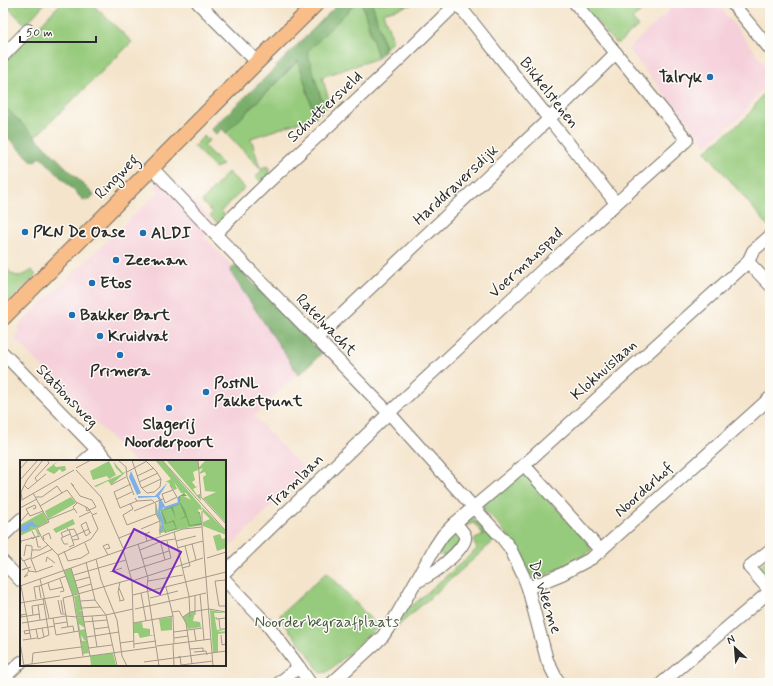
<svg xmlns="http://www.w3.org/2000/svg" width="773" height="686" font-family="Mynerve,sans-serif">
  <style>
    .built { fill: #f5cfda }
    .green { fill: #96ca7b; stroke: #607a53 }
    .forest { fill: #78ae6b; stroke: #526c4b }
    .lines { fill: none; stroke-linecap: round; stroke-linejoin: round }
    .minor-casing { stroke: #716c63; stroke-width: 14 }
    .major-casing { stroke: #716c63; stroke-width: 17 }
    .minor { stroke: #fff; stroke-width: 12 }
    .major { stroke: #f8bd89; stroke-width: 15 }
    .poi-dot { fill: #1f6fb2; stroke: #fdfcf7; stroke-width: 1.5 }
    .labels { text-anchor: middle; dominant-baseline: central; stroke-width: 3; stroke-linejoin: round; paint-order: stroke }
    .poi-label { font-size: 16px; font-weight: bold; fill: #2b2b2b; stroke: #fdfcf7; text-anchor: start }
    .street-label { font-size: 16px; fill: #2b2b2b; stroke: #fdfcf7 }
    .park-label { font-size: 16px; fill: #4b5b43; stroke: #fdfcf7 }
    .inset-river { fill: none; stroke: #7dafe9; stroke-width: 2 }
    .inset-road { fill: none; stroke: #a49a8b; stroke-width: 1 }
    .view { fill: #7b2cbf; fill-opacity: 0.15; stroke: #7b2cbf; stroke-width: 2 }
    .inset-edge { fill: none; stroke: #2b2b2b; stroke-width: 2 }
  </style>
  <rect width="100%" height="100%" fill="#fdfcf7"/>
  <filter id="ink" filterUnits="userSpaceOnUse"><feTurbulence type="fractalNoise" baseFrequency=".025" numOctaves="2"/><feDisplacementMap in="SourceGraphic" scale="8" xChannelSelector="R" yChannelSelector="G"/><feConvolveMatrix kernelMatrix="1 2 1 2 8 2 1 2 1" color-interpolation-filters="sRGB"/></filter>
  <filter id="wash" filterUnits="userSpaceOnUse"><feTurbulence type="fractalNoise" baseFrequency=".012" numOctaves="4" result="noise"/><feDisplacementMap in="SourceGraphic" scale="16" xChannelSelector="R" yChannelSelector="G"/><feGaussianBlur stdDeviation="0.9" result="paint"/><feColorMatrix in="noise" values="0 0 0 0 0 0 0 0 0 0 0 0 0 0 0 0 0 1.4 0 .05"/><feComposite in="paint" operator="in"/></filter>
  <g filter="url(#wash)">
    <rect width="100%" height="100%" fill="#f4e4cb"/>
    <g class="built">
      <polygon points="677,3 717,3 770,71 770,83 759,92 744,113 706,145 628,49"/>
      <polygon points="167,174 216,225 204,237 317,354 254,416 306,471 225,552 225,461 133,461 14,338 18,334 19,325 159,191 155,187"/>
    </g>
    <g class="green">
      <polygon points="3,3 45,3 30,20 24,23"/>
      <polygon points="61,3 91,3 132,42 35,137 3,105 3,64"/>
      <polygon points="356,3 362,3 378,58 322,77 330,103 324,109 307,52"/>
      <polygon points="372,3 417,3 383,13 393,40 385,49"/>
      <polygon points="581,3 652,3 632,19 638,26 619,43 616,43 614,42"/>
      <path d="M299,60L315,117L251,138L260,168L268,166C271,175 268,177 262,183L256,177L262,170L226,133Z"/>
      <polygon points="770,89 770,228 705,151 747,117 763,94"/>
      <polygon points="204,136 209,140 204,146 223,165 215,168 194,146"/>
      <polygon points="228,172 245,188 221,211 227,217 219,224 210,216 213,213 202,202"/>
      <path d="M3,261L5,262C9,278 20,279 32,270L36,275L8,302H3Z"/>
      <path d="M523,474L528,476L591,547V550L588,553L537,580C528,577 526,566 522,558C512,539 499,523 484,509L483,505L518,475Z"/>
      <polygon points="471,516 494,541 390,633 408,601 411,607 477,549 473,541 475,539 484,535 474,523 465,526 463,524 463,521"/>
      <path d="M455,530L461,540L447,556C442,557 441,555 438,552L439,547Z"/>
      <polygon points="770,557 770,582 757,568"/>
      <polygon points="327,572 378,627 347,655 327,672 320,673 307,652 282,621 280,615"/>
    </g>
    <g class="forest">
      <polygon points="339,3 356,3 307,52 324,109 315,117 298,60 226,133 222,129 216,134 211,129 262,81"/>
      <polygon points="362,3 372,3 385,49 378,58"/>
      <polygon points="3,105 94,195 90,199 84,201 41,157 33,162 3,133"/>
      <path d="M236,265L321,354L299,375L231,273C231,269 232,267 236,265Z"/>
    </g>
  </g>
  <g filter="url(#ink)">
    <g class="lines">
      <g class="minor-casing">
        <g id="minor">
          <polyline points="198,3 257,62"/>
          <polyline points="457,3 616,203"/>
          <polyline points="732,3 770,49"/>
          <polyline points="3,56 28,30"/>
          <polyline points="152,168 215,234 389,413 474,508 503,539 510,548 523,575 528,588 547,660 556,678 560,683"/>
          <polyline points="215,234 265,185 335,120 402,57 457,3"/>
          <polyline points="748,262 770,285"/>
          <polyline points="316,339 549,119 616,53"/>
          <polyline points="3,353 108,461"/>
          <polyline points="84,461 97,450"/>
          <polyline points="524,465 601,551"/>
          <polyline points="3,536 21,519"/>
          <polyline points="770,550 749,567 770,591"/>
          <polyline points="3,562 21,581"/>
          <polyline points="225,572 389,413 551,262 687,140 575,3"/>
          <polyline points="225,580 267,624 299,667 310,683"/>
          <path d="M415,583C420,580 426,577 431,574C439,569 468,546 465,536C463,531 458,527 455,523"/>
          <polyline points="528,588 562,574 592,558 770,398"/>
          <polyline points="3,679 21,662"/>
          <polyline points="279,683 299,667"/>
          <polyline points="332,683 377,642 383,636 395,618 435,547 443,535 455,523 524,465 748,262 753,251 770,236"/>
          <polyline points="662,683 770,591"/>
        </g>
      </g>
      <g class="major-casing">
        <polyline id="major" points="3,318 257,62 317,3"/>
      </g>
      <use href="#minor" class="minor"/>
      <use href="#major" class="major"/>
    </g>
  </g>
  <g class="poi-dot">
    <circle cx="710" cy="77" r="4"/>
    <circle cx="25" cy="232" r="4"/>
    <circle cx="143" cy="233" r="4"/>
    <circle cx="116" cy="260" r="4"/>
    <circle cx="92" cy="283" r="4"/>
    <circle cx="72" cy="315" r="4"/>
    <circle cx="100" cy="336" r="4"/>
    <circle cx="120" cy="355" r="4"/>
    <circle cx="206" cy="392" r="4"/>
    <circle cx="169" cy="408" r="4"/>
  </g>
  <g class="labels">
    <g class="poi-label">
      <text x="702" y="77" text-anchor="end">Talryk</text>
      <text x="33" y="232">PKN De Oase</text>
      <text x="151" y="233">ALDI</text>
      <text x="124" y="260">Zeeman</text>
      <text x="100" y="283">Etos</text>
      <text x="80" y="315">Bakker Bart</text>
      <text x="108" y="336">Kruidvat</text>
      <text x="120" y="371" text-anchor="middle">Primera</text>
      <text x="214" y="383">PostNL<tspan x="214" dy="18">Pakketpunt</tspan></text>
      <text x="169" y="424" text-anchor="middle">Slagerij<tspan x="169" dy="18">Noorderpoort</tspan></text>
    </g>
    <g class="street-label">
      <text transform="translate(549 93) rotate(52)">Bikkelstenen</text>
      <text transform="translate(325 107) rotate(-43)">Schuttersveld</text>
      <text transform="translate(117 177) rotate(-46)">Ringweg</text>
      <text transform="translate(456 185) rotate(-43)">Harddraversdijk</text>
      <text transform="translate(526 263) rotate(-43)">Voermanspad</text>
      <text transform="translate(326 325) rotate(46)">Ratelwacht</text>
      <text transform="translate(604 370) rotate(-42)">Klokhuislaan</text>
      <text transform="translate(67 396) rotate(46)">Stationsweg</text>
      <text transform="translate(296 481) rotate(-44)">Tramlaan</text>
      <text transform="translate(644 490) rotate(-42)">Noorderhof</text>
      <text transform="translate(545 597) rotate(72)">De Weeme</text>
    </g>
    <g class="park-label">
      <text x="327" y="622">Noorderbegraafplaats</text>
    </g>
  </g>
  <g transform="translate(20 460)">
    <rect width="206" height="206" fill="#f4e4cb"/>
    <path d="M135,0H142L181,46L182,50L178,49L182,65L140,73L139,71L141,63L136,53L135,42L142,63L140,71L144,64L140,50L159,42L162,35L171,40L166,33H161L154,22L157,29L154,30L148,22H145L151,19ZM146,0H178L179,7L186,0H206V63L183,38L196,32L185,31L183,17L186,15L185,12L179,14L183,8L173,12L175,20L172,22L176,27L179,26L173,29L177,35L180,34L181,41ZM38,1L34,5L36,7L45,6L46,10L42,12L40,9L34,14L26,10ZM89,1L96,15L89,19L87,16L73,20L70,11ZM93,1L103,13L107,11L91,25L88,21L76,27L74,26L102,14L96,8ZM51,37L56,43L28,59L25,51ZM182,47L206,71V75L183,66V62L190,59L183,52ZM23,52L28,62L16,68L20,75L15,77L18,75L15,69L0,76V65ZM53,59L55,64L36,73L33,69ZM200,74L202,79L206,78V88L197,91L193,76ZM51,108L59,133L53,135L44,111ZM59,135L62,150L58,151H62L63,156L57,157L54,136ZM190,150L206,153H194L197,170L206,169L197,172L206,171V173L198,174V192L193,193ZM170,152H175L173,161L180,162L181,167L168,169L163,157ZM63,157L65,168L59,164L60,170L65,169L67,180H64L61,175L62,181L67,180L69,193L63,194L57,158ZM152,157V170L141,171L139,159ZM122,162L123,168L130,169V175H135L120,178L118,173H114V163ZM93,193L96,206H71L70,196Z" fill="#96ca7b"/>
    <path d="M164,33L167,36H161L160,42L165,50L170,65L181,63L179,53H176L180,52L182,65L169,66L166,57L159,60L165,56L160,44L153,47L156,59L151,48L142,51L147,63L154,60L156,66L161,65L156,66L157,69L145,73L143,66L146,72L156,68L153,62L145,64L141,51L159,43L158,37Z" fill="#78ae6b"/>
    <path d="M111,11L121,33L117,35L109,17ZM148,22L139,36L145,46L140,51L144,63L142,73L140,71L142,63L138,55L139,40L137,37L118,38V36H135ZM12,61L15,65H19L16,67L10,66L9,70L0,72V67Z" fill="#7dafe9"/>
    <path class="inset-river" d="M144,48L159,43L158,37"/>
    <path class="inset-road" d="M98,0L106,7L107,17L114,35M112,0L121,27L127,33L134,32L140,27L141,19L136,11L125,0M142,0L206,71M178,0L181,37L206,64M56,8L71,0M0,9L8,0M56,10L81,37L103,88M107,12L127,1M117,16L134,8M0,20L18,0M17,21L15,18L29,3L27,0M119,22L138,13M111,24L94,32L100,48L117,41M4,25L8,29L26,14M91,25L106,17M150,25L157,37L145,43L142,34L153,30M54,26L51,23L60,36L72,40L76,47L67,51L66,47M122,28L141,19M13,33L29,62L17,68L23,80L38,95L53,136L63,196M16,37H22L37,26L42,33M115,38L117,41L132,40L136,44V54L140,61V75M2,39L1,32L7,20L23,0M97,39L112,32M0,41L54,10M110,43L113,49L103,55L107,65L136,54M20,46L47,30L56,42L68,48L72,54M0,48L17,39M13,49L16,48L15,45L6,49L10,56L23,51M114,51L143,39M57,53L53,47L57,43M59,57L70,52M27,60L54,49M0,62L8,53M182,67V51M121,69L140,61M48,70L54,69L59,79L53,80M49,70L54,85L49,87M154,72L169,136L170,157M70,73L66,62L61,65L66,76L71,72M11,77L13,79L15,77L12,71M16,77L18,87H21M43,77L41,73L48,70L47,68M52,77L69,69M99,78L114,72M24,80L23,76L29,73L31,79M127,81L125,74L130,72M156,81L176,76M48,84H44L41,78L50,74M118,84L128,118L127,127L139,206M141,84L145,100M172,84L176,100M165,86L169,102M157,88L183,81M0,89L1,81L20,76M86,89L90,88L88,84L83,86L88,95M104,89L163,69L182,67L193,206M103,90L112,121L114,188M120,90L142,81L155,79M44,91L48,101L61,98L69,93L65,83M38,95L71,79L78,69L72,55L77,53M0,96L3,101L11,98M4,96L6,85L12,86V90M11,98L12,90H20L28,85M187,98L206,92M76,99L81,120L97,160L102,196L107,206M123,99L149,91M4,101L9,111L16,112L33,106M26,102L27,97L35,103M66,102L75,140L86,155L97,206M6,108L2,110L11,107M51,108L59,134L70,196M162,108L170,106L169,102M110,111L151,98L147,81M16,112L11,99L33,89M90,112L102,108M8,115L4,117L9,111M54,115L106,100M20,119L29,158M40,119L44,131L40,132M206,120L195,121L199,146H206M55,121L70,117M112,121L183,98M128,121L163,115M28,123L30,130L43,127M0,126L102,90M1,126L11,179M146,127L153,156L154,184M58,128L71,124M99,128L104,140L99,141M121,133L126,161M180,134L184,180M113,135L206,112M175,135V155M21,138L19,126L46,116M23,138L29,175L24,177M43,138L112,119M43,138L48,167M130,138L158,131M16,139L14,127L19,126M38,140L41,154H46M41,140L43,153M100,140L98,132L100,122M61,141L75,140M0,143L40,136M18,145L20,160M62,148L80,147M115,149L186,133M152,152L159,151L166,163L172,204M7,154L1,155V157L20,154M13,155L12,146L24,144M72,156L77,187M163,157L170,152L189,149L206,152M196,157V159L206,158M33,158L36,175L59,171M199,159L200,169H206M64,162L87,160M2,163L46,156L57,157L86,155L113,149M113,163L153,156M34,164L47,162M41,168L53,166L54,172M16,169L18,179L24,177L22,168M74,169L89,167M174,169L176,181M154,172L182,168M10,173L5,174L4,171L35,166M201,175L202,185L206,184M67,177L99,172M154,178L168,176M3,180L17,178M0,182L4,206M100,183L114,181M114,184L136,181M153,184L154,206M137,186L191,179M69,188L92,185M170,189L183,188V192M174,192L186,191L187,195M157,198L160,196L161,205M124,202L206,191M12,204L13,193L61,187M4,205L136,187M161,205L193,201"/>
    <path class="view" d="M114,69L161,92L140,134L93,111Z"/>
    <rect width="206" height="206" class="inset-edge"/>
  </g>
  <rect width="773" height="686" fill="none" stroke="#fdfcf7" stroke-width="16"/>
  <g transform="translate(735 648) rotate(334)" stroke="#fdfcf7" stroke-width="3" paint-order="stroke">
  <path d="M0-3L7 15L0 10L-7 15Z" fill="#2b2b2b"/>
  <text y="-6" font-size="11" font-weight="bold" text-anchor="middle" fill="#2b2b2b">N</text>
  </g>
  <path d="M20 36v6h76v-6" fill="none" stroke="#2b2b2b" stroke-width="2"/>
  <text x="26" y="36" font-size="12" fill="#2b2b2b" stroke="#fdfcf7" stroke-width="3" paint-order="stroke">50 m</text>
</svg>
